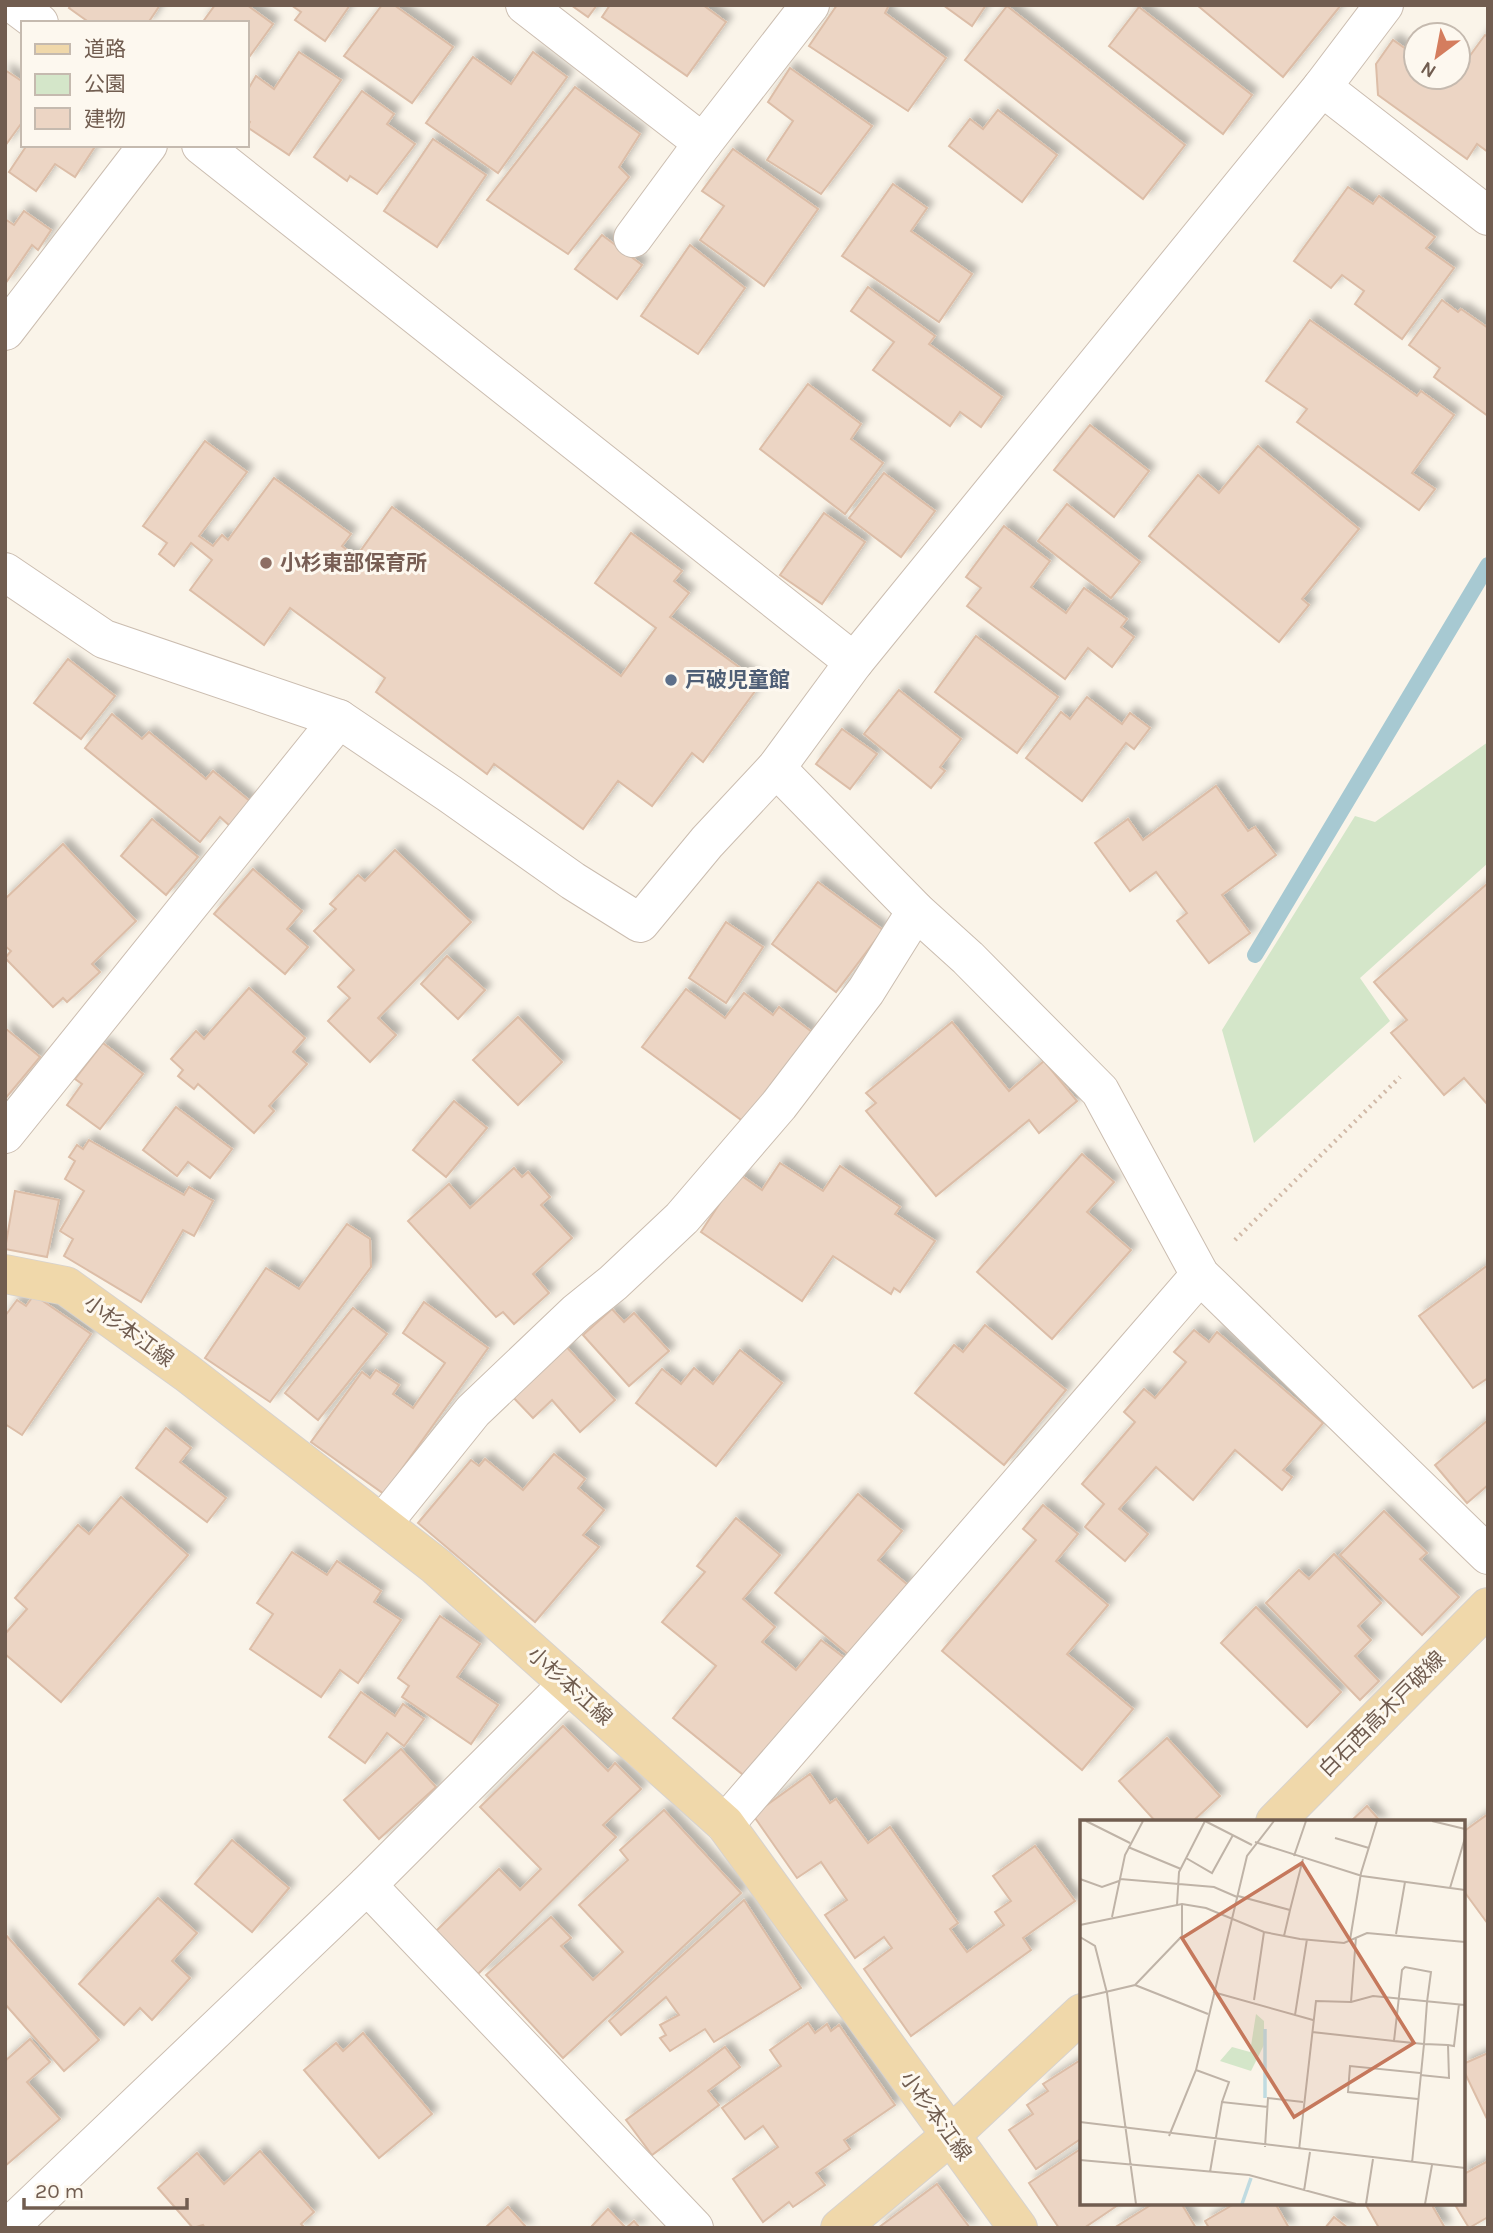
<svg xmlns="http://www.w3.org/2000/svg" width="1493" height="2233" font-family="Karla,'Noto Sans JP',sans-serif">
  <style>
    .green { fill: #d4e6c9 }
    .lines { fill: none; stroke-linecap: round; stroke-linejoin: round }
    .stream { stroke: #a7c9d2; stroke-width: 16 }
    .building { fill: #ecd5c4; stroke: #dcbda7; stroke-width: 2; filter: url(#shadow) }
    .minor-casing { stroke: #cbbdb0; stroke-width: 40 }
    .major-casing { stroke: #d7d2ce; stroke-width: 40 }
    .path { stroke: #d1b9a7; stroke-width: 4.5; stroke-dasharray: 2 5; stroke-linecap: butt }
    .minor { stroke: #fff; stroke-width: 38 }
    .major { stroke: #f0d8aa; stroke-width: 38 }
    .education-dot { fill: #8d6e63; stroke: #fdf8ef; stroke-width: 2.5 }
    .service-dot { fill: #5c6f8a; stroke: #fdf8ef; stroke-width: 2.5 }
    .labels { text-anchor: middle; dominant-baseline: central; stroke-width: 6; stroke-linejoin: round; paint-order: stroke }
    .education-label { font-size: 21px; font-weight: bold; fill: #785e54; stroke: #fdf8ef; text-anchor: start }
    .service-label { font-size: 21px; font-weight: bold; fill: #4e5e75; stroke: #fdf8ef; text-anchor: start }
    .street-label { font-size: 21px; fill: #715d50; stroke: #fdf8ef }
    .inset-river { fill: none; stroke: #c0dbe1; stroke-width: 3.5 }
    .inset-road { fill: none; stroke: #bfb3a7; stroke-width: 2 }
    .view { fill: #c5785c; fill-opacity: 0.15; stroke: #c5785c; stroke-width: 3.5 }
    .inset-edge { fill: none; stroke: #715d50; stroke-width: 3.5 }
  </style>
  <defs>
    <filter id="shadow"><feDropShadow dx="6" dy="-6" stdDeviation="3.5" flood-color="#0004"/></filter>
  </defs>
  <rect width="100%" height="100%" fill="#faf4e9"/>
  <polygon class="green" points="1488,742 1488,863 1360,978 1390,1021 1254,1143 1222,1030 1355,816 1375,822"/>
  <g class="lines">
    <polyline class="stream" points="1255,955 1488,565"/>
  </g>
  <g class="building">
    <polygon points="71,5 160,5 148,23 90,23 69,8"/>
    <polygon points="215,5 247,5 273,24 247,60 247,23 202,23"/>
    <polygon points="291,5 350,5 325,41 295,20 301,12"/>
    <polygon points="382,5 394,5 453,47 412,103 344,56"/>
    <polygon points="571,5 597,5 588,17"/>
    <polygon points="610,5 703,5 726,22 687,76 602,17"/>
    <polygon points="837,5 889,5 885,13 946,58 908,111 809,46"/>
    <polygon points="943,5 986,5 972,26"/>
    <polygon points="1197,5 1341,5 1283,77"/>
    <polygon points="1007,6 1185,145 1143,199 965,60"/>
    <polygon points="1139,7 1252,95 1223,134 1109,46"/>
    <polygon points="1485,35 1488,37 1488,152 1477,144 1467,159 1378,95 1376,64 1393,40 1416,56 1416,77 1445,77 1451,81 1454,77 1458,77 1458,72"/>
    <polygon points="299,52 341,80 289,155 247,127 250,122 247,119 247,91 256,76 274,89"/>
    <polygon points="533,52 567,77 498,173 426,123 473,57 511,84"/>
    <polygon points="790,68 872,126 821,194 767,160 793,121 768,102"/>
    <polygon points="5,70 23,82 23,121 5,146"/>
    <polygon points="575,87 640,134 619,167 629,177 568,254 487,200"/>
    <polygon points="362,91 394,114 387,124 415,144 377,194 350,176 347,181 314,157"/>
    <polygon points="998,110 1057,155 1022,202 949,146 970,119 983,129"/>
    <polygon points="433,139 486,175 437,247 384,211"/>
    <polygon points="27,145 96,145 75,177 55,164 36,191 9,172"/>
    <polygon points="733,149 818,209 764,286 700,240 724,206 702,191"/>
    <polygon points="893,184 927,208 911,231 972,274 939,322 842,256"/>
    <polygon points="1348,187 1373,204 1379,196 1435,237 1426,248 1454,268 1402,339 1355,304 1364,291 1342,275 1331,288 1294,261"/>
    <polygon points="24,211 51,230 38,250 32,245 5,284 5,219 14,225"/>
    <polygon points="602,235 642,265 617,299 575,269"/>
    <polygon points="690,245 745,288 698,354 641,316"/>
    <polygon points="868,287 935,336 929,344 1002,397 981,427 960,412 950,426 873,370 894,342 851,311"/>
    <polygon points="1442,300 1458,312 1461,309 1488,328 1488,416 1434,377 1440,368 1409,345"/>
    <polygon points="1310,320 1417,396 1421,391 1454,415 1412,473 1435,489 1419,510 1297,422 1307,409 1266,381"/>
    <polygon points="808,384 861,424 851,439 883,463 845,514 760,449"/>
    <polygon points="1090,425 1149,471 1114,517 1054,470"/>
    <polygon points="205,441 247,472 199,536 213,546 222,535 228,540 274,478 351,534 342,546 356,557 392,507 621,676 656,628 595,583 631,533 682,571 674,581 689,593 670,617 761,683 703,762 692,753 652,806 618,781 583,829 494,764 487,774 376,692 385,678 290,608 264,645 190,590 212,560 191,543 174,566 159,554 167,543 143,526"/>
    <polygon points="1258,446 1359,529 1302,599 1309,605 1279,642 1149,536 1198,475 1219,493"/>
    <polygon points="884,473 935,511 901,557 849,518"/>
    <polygon points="1067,504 1140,562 1111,598 1038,541"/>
    <polygon points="824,513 865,542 822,604 780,575"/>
    <polygon points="1004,526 1050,561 1031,587 1066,613 1084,588 1127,619 1121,627 1134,637 1112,667 1088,648 1065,679 967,606 981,588 966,577"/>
    <polygon points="976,636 1058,697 1017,753 935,692"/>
    <polygon points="68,659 115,696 81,739 34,703"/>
    <polygon points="899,690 961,739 940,767 945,771 931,788 864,734"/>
    <polygon points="1087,697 1122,724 1130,713 1150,728 1134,749 1126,743 1082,801 1026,758 1061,712 1070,719"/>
    <polygon points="112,714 142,739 149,732 206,779 213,771 251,802 231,827 220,817 200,842 85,748"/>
    <polygon points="842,729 877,754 850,789 816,764"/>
    <polygon points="1216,786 1248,831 1255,827 1276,855 1222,895 1250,933 1209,963 1177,921 1187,913 1156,872 1130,891 1095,843 1128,819 1143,840"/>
    <polygon points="152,819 198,857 166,895 121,856"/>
    <polygon points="63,844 136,921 92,964 100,972 67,1002 63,998 53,1007 5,958 11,951 5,946 5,899"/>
    <polygon points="395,850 471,922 378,1018 396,1035 370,1062 328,1021 350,998 338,987 354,970 314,931 336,909 330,904 358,875 365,881"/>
    <polygon points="253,869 302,911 287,929 308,947 285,974 214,914"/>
    <polygon points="818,882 883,930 836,992 772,944"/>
    <polygon points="1488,883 1488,1105 1464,1078 1444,1095 1391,1033 1407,1020 1374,982"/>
    <polygon points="726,922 763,947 726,1003 689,978"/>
    <polygon points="447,956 485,990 458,1019 421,984"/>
    <polygon points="249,988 305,1038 293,1052 307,1064 269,1106 274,1111 254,1133 198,1084 194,1089 178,1076 183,1070 171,1059 196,1031 204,1039"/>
    <polygon points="686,989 725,1018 744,993 773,1015 779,1007 812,1032 744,1122 642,1047"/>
    <polygon points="518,1017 562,1062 518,1105 473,1060"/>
    <polygon points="952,1022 1009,1091 1044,1061 1077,1101 1039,1133 1029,1120 936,1196 866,1111 876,1103 866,1093"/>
    <polygon points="5,1028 40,1057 5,1099"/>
    <polygon points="103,1043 143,1074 100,1129 67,1105 82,1084 75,1079"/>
    <polygon points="454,1101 487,1128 446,1177 413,1150"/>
    <polygon points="176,1107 232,1149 210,1178 188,1162 177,1176 143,1150"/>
    <polygon points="89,1140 184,1195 189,1187 213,1201 194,1236 183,1230 141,1302 64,1256 73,1239 60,1231 84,1191 65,1179 75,1161 69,1157 77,1145 83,1149"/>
    <polygon points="1082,1154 1114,1182 1087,1212 1131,1250 1052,1339 977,1272"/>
    <polygon points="780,1163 823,1191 840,1166 900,1207 895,1214 935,1241 900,1292 894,1288 891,1294 833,1256 802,1301 701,1232 739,1174 762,1190"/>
    <polygon points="514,1168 522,1177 528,1172 550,1197 541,1205 572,1238 533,1274 549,1293 514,1324 503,1312 496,1317 408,1221 449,1184 470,1208"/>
    <polygon points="15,1191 59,1200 47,1257 5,1249"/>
    <polygon points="347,1224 370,1239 371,1267 270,1402 205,1358 266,1268 299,1289"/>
    <polygon points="1488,1265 1488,1378 1473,1388 1419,1316"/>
    <polygon points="34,1295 91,1334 22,1435 5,1424 5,1316 17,1300 26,1306"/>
    <polygon points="424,1302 488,1348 384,1494 311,1442 362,1372 370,1378 376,1370 399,1385 393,1394 413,1408 445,1363 403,1333"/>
    <polygon points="353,1308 387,1334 318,1420 285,1393"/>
    <polygon points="612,1309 624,1322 634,1313 669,1351 629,1386 583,1335"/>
    <polygon points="985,1325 1066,1390 1004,1465 915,1393 954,1345 963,1352"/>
    <polygon points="1194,1330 1209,1342 1217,1332 1323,1423 1283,1470 1292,1477 1282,1490 1235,1450 1193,1500 1156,1467 1119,1509 1148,1534 1125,1561 1085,1527 1104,1504 1082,1484 1135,1422 1124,1412 1144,1389 1155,1398 1186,1362 1174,1352"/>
    <polygon points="563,1343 615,1400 580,1432 552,1400 533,1418 509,1393"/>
    <polygon points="740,1350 782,1383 716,1466 636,1403 662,1369 681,1384 694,1368 713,1384"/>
    <polygon points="1488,1420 1488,1485 1467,1503 1435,1465"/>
    <polygon points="166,1428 191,1448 180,1462 226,1498 207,1522 136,1468"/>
    <polygon points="554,1454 585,1479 578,1488 604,1510 583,1535 599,1547 535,1622 418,1523 471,1460 479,1466 485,1459 523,1490"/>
    <polygon points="858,1494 902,1531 878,1560 908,1585 849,1655 775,1593"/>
    <polygon points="121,1497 188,1555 61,1702 5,1654 5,1634 27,1609 15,1598 78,1525 89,1534"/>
    <polygon points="1043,1505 1078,1534 1056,1561 1108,1605 1067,1654 1133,1709 1082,1770 942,1651 1036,1540 1023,1529"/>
    <polygon points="1384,1511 1427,1553 1420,1559 1459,1597 1422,1635 1340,1555"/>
    <polygon points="736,1518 780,1555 743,1599 775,1627 762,1642 796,1670 821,1640 846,1659 747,1778 673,1718 716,1666 662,1622 705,1572 697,1566"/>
    <polygon points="292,1552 327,1575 337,1561 381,1591 374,1602 401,1620 358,1683 340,1670 321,1697 250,1649 273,1614 257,1603"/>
    <polygon points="1334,1554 1381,1603 1358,1626 1371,1640 1355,1656 1379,1681 1360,1700 1266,1603 1299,1570 1309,1579"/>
    <polygon points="1256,1607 1341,1692 1307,1727 1221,1643"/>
    <polygon points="440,1616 480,1644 457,1677 498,1705 471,1744 402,1697 409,1686 398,1678"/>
    <polygon points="361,1692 395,1716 403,1704 424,1719 404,1746 387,1733 365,1763 329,1737"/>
    <polygon points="563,1726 608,1771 615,1763 641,1789 603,1825 616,1837 478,1974 436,1931 499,1869 520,1890 541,1869 480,1807"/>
    <polygon points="1167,1738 1220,1796 1192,1822 1156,1822 1119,1781"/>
    <polygon points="401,1749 436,1787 379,1839 344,1800"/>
    <polygon points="810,1774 830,1803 836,1799 868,1843 890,1827 958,1923 950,1929 967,1952 1004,1925 995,1912 1011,1901 993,1876 1035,1846 1075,1901 1023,1938 1031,1950 911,2036 864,1969 892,1948 884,1937 855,1958 825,1915 847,1900 821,1862 797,1878 753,1815"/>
    <polygon points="1367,1806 1381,1822 1350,1822"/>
    <polygon points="664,1810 741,1893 563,2058 486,1975 551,1917 571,1938 561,1946 593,1980 623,1952 579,1905 628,1860 620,1850"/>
    <polygon points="1488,1814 1488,1924 1463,1890 1463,1832"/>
    <polygon points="232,1840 289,1888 252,1932 195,1884"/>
    <polygon points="158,1898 197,1933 172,1961 190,1978 152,2020 140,2008 124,2025 79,1984"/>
    <polygon points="744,1900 801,1988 714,2042 705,2029 670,2051 660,2038 666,2035 660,2025 679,2015 666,1997 621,2035 609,2021"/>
    <polygon points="5,1934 99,2040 64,2071 5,2004"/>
    <polygon points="808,2023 815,2033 827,2024 831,2031 839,2025 895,2105 844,2140 850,2149 816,2173 825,2185 793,2207 789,2202 763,2222 733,2179 778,2147 763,2126 745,2139 722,2108 781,2066 770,2050"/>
    <polygon points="363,2033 432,2114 379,2158 304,2070 336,2043 343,2051"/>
    <polygon points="30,2039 50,2062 27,2082 60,2119 5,2166 5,2061"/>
    <polygon points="725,2047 740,2067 708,2091 719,2105 652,2155 626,2120"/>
    <polygon points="1488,2053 1488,2121 1463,2069 1463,2064"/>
    <polygon points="1082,2059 1082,2138 1036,2169 1009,2130 1033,2114 1027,2105 1048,2091 1043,2084"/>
    <polygon points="1082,2148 1082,2203 1121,2203 1084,2228 1059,2228 1029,2183"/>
    <polygon points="260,2151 314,2212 301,2224 305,2228 205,2228 203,2225 193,2228 158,2188 197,2153 224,2184"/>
    <polygon points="1488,2161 1488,2217 1469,2228 1454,2203 1463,2203 1463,2169 1466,2173"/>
    <polygon points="937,2184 970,2228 878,2228"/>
    <polygon points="1154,2203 1181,2203 1196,2228 1114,2228"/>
    <polygon points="1236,2203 1275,2203 1289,2228 1209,2228 1205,2221"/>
    <polygon points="1365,2203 1439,2203 1433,2207 1445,2228 1379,2228"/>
    <polygon points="508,2207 527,2228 485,2228"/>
    <polygon points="608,2209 626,2228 634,2221 640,2228 590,2228"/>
    <polygon points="1334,2217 1348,2228 1325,2228"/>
  </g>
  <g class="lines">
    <g class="minor-casing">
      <g id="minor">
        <polyline points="15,5 39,23"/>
        <polyline points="525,5 703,143 810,5"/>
        <polyline points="1322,87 1488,216"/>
        <polyline points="201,145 854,662"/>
        <polyline points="633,238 703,143"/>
        <polyline points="5,331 148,145"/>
        <polyline points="5,572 104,639 339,719 450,794 573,881 640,923 707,842 776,768 854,662 1322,87 1384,5"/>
        <polyline points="776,768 916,911 968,958 1100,1091 1200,1275 1488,1555"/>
        <polyline points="5,1134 339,719"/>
        <polyline points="383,1523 473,1411 577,1312 613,1283 682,1218 779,1105 866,991 916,911"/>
        <polyline points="725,1824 1200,1275"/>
        <polyline points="367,1885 568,1684"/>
        <polyline points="8,2228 367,1885 694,2228"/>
      </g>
    </g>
    <g class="major-casing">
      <g id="major">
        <polyline points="5,1274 66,1286 187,1373 436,1566 725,1824 1018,2228"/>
        <polyline points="1275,1822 1488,1607"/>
        <polyline points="840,2228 950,2136 1082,2013"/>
      </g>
    </g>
    <polyline class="path" points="1235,1240 1400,1077"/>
    <use href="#minor" class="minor"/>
    <use href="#major" class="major"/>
  </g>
  <circle class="education-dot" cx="266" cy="563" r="7"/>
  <circle class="service-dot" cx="671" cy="680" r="7"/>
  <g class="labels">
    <g class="education-label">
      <text x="280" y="563">小杉東部保育所</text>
    </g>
    <g class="service-label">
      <text x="685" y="680">戸破児童館</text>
    </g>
    <g class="street-label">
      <text transform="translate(129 1331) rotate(36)">小杉本江線</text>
      <text transform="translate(570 1686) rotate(42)">小杉本江線</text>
      <text transform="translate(1382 1714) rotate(-45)">白石西高木戸破線</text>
      <text transform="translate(936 2116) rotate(54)">小杉本江線</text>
    </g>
  </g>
  <g transform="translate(1080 1820)">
    <rect width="385" height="385" fill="#faf4e9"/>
    <path d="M176,194L184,201V225L171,251L140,241L152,227L170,232Z" fill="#d4e6c9"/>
    <path class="inset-river" d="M185,278V209M162,384L171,358"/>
    <path class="inset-road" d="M6,1L50,23M125,1L172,25M352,1L385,9M255,18L289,28M175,22L282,56L385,70M48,27L101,49M214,36L226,1M106,38L132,53L153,15M0,59L22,67L39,61M40,59L134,67L157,77M370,68L385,18M158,76L210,90L223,39M97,85L99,52L125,1M32,97L45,35L63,1M0,105L102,84L126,88L184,112L220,119L264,123L287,113L385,122M316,114L325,62M204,116L210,90M0,117L15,126L27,173L56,384M270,120L281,53L297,1M55,165L128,194M133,172L233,200M0,178L55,165L102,116V84M174,180L184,112M271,182L276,117M215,195L227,119M232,212L314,221M116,250L149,262L142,282M340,255L369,258L368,225M338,279L268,272L270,246L340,253M0,302L385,348M89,316L116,250L167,36L194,1M185,327L188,278L223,282M219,330L236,181L271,182L293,176L385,185M0,340L169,355L276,384M332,343L344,224L347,182L351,152L325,147L322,150L314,221L344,224L368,225L374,226L379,184M130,352L142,282L188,287M224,371L230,332M286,384L293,339M345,384L352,345"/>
    <path class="view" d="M222,43L334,223L214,297L102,118Z"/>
    <rect width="385" height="385" class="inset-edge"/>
  </g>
  <rect width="1493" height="2233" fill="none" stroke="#715d50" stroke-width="14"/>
  <rect x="21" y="21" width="228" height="126" fill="#fdf8ef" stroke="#c5baaf" stroke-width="2"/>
  <rect x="35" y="44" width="35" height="10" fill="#f0d8aa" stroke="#c5baaf" stroke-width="2"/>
  <text x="84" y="56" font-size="21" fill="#715d50">道路</text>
  <rect x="35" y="74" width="35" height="21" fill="#d4e6c9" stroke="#c5baaf" stroke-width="2"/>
  <text x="84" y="91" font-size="21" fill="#715d50">公園</text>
  <rect x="35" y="108" width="35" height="21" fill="#ecd5c4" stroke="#c5baaf" stroke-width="2"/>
  <text x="84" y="126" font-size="21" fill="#715d50">建物</text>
  <g transform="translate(1437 56) rotate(212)"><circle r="33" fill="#fdf8ef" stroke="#c5baaf" stroke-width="2"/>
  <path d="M0-5L12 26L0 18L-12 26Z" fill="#d47d5e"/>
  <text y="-10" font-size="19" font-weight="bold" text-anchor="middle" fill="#715d50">N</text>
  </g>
  <path d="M24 2198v10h163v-10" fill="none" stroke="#715d50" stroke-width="3.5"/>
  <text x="35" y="2198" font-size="21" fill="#715d50" stroke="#fdf8ef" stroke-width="5" paint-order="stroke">20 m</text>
</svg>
